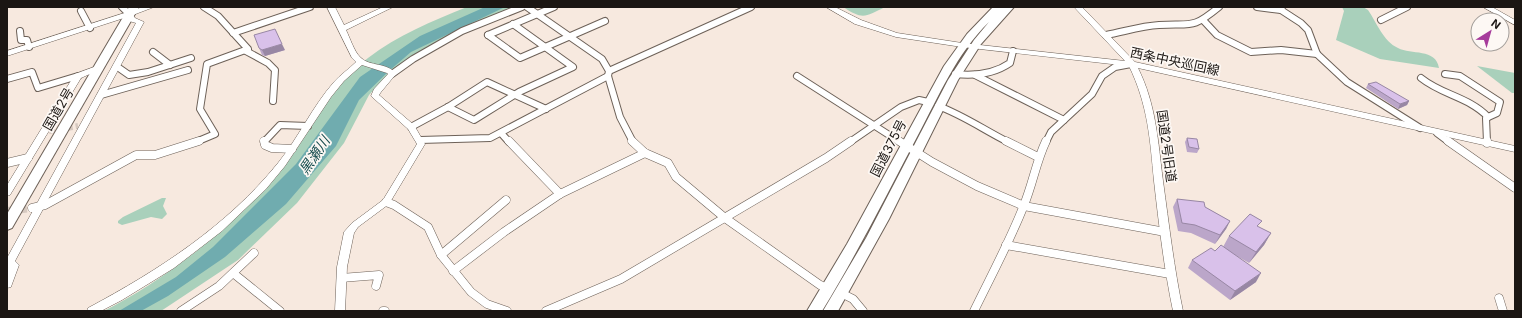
<svg xmlns="http://www.w3.org/2000/svg" width="1522" height="318" font-family="Inter,'Noto Sans JP',sans-serif">
  <style>
    .green { fill: #a9d0bb }
    .water { fill: #70acaf }
    .lines { fill: none; stroke-linecap: round; stroke-linejoin: round }
    .minor-tunnel-far1 { stroke: #d6c9c0; stroke-width: 6; stroke-dasharray: 6 3; stroke-linecap: butt }
    .minor-tunnel { stroke: #d6c9c0; stroke-width: 8; stroke-dasharray: 8 4; stroke-linecap: butt }
    .minor-far1-casing { stroke: #6d6158; stroke-width: 8 }
    .minor-casing { stroke: #6d6158; stroke-width: 9 }
    .tertiary-casing { stroke: #6d6158; stroke-width: 1 }
    .trunk-casing { stroke: #6d6158; stroke-width: 2 }
    .minor-far1 { stroke: #fff; stroke-width: 6 }
    .minor { stroke: #fff; stroke-width: 8 }
    .tertiary { fill: #fff; fill-rule: evenodd }
    .trunk { fill: #fff; fill-rule: evenodd }
    .wall { fill: #bba6c9 }
    .shaded-wall { fill: #9887a4 }
    .building { fill: #d9c1ea; stroke: #9887a4 }
    .labels { text-anchor: middle; dominant-baseline: central; stroke-width: 3.5; stroke-linejoin: round; paint-order: stroke }
    .street-label { font-size: 13px; fill: #1b1613; stroke: #fdf8f4 }
    .water-label { font-size: 14px; font-style: italic; fill: #174d4f; stroke: #fdf8f4 }
  </style>
  <rect width="100%" height="100%" fill="#f7e9df"/>
  <g class="green">
    <path d="M467,7H518L478,23L385,78L369,95L344,143L297,203L238,260L161,311H104C167,279 238,223 283,168C311,132 330,87 368,58C398,35 432,21 467,7Z"/>
    <path d="M843,7H885C865,17 863,20 843,7Z"/>
    <path d="M1342,7H1363L1368,10C1377,23 1383,41 1398,48C1411,55 1436,48 1439,68L1380,59L1336,40L1344,11Z"/>
    <polygon points="1477,66 1515,73 1515,93 1512,93"/>
    <polygon points="162,198 166,198 163,206 167,214 162,219 151,217 122,225 118,223 118,221 123,217"/>
  </g>
  <polygon class="water" points="485,7 505,7 411,52 389,71 359,100 336,146 286,204 225,257 168,296 141,311 119,311 176,277 213,247 296,164 360,77 420,36"/>
  <g class="lines">
    <polyline class="minor-tunnel-far1" points="49,131 78,126"/>
    <polyline class="minor-tunnel" points="7,211 32,208"/>
    <g class="minor-far1-casing">
      <g id="minor-far1">
        <polyline points="122,7 129,14"/>
        <polyline points="527,7 602,59 609,71 608,76 620,117 633,142"/>
        <polyline points="1257,7 1281,10"/>
        <polyline points="1282,7 1281,10 1301,23 1308,30 1317,54 1347,82 1420,128"/>
        <polyline points="81,11 90,28"/>
        <polyline points="1203,20 1217,35 1251,52 1281,50 1317,54"/>
        <polyline points="1381,20 1407,7"/>
        <polyline points="20,31 21,40 27,40 29,47"/>
        <polyline points="233,33 310,7"/>
        <polyline points="488,35 520,58 605,21"/>
        <polyline points="488,35 554,7"/>
        <path d="M1106,35C1123,32 1141,26 1159,25C1192,23 1191,30 1219,7"/>
        <polyline points="246,51 268,63 275,70 273,101"/>
        <polyline points="153,52 170,65"/>
        <polyline points="119,68 129,75 148,72 191,58"/>
        <polyline points="609,71 751,7"/>
        <polyline points="392,74 413,59 462,31 522,7"/>
        <path d="M955,74C974,76 994,74 1010,63L1013,51"/>
        <polyline points="1445,74 1460,76 1500,102 1497,113 1486,118 1487,142"/>
        <polyline points="975,75 1064,120"/>
        <polyline points="797,76 900,142"/>
        <path d="M1421,78C1442,95 1469,97 1488,117"/>
        <polyline points="7,79 32,72 38,88 78,76"/>
        <polyline points="101,95 188,70"/>
        <path d="M938,106C963,115 984,130 1008,142"/>
        <polyline points="448,107 474,120 519,92 573,67 513,24"/>
        <polyline points="411,127 448,107 487,82 546,109"/>
        <polyline points="501,133 509,142"/>
        <polyline points="1437,133 1449,142"/>
        <polyline points="420,140 490,138 608,76"/>
        <polyline points="196,142 215,134 200,109 207,64 248,49 218,16 204,7"/>
        <polyline points="264,142 280,125 308,126"/>
        <polyline points="850,142 901,107 919,100 928,102"/>
        <polyline points="1046,142 1051,132 1092,94 1102,76 1115,67 1131,64"/>
      </g>
    </g>
    <g class="minor-casing">
      <g id="minor">
        <polyline points="264,141 265,145 272,148 292,149"/>
        <polyline points="509,141 560,194"/>
        <polyline points="632,141 645,153 668,163 676,177 725,218 820,285 829,289"/>
        <polyline points="899,141 932,162 977,186 1024,206 1165,232"/>
        <polyline points="1006,141 1038,157"/>
        <polyline points="1448,141 1515,188"/>
        <polyline points="1487,141 1487,143"/>
        <polyline points="7,163 28,158"/>
        <polyline points="386,202 394,205 428,227 441,255 471,292 487,304 507,311"/>
        <polyline points="32,208 45,205 136,155 155,155 199,141"/>
        <polyline points="1006,245 1170,274"/>
        <polyline points="441,255 506,200"/>
        <polyline points="453,271 504,232 560,194 645,153"/>
        <polyline points="233,273 280,311"/>
        <polyline points="341,278 379,275 376,286"/>
        <polyline points="841,293 853,299 863,311"/>
        <polyline points="1499,298 1503,311"/>
        <polyline points="181,311 219,286 254,253"/>
        <polyline points="383,311 385,311"/>
        <polyline points="546,311 621,279 826,158 851,141"/>
        <path d="M974,311C991,276 1010,241 1024,205C1033,183 1036,162 1046,141"/>
      </g>
    </g>
    <g class="tertiary-casing">
      <g id="tertiary">
        <polygon points="143,7 154,7 133,15 135,18 144,22 15,261 19,265 12,284 11,287 7,288 7,258 136,23 129,21 127,17 7,56 7,51"/>
        <path d="M327,7H335L344,25L383,7H393L346,30C350,38 354,51 360,57C369,67 388,62 396,74L381,92L379,95L414,125L425,144L389,204L358,227L354,233L347,267L345,311H335L337,267L344,232L352,223L383,200L417,144L408,129L371,96L374,89L388,74L387,73L362,65L344,81L331,97L285,166L266,189L222,231L174,268L122,300L101,311H87L88,308C159,270 227,226 278,163C299,137 312,107 334,82C340,75 349,69 356,62L352,58Z"/>
        <path d="M826,7H835L861,20L897,33L962,43L1125,61L1074,7H1082L1135,62L1515,146V152L1138,68C1156,104 1158,141 1163,181C1169,224 1174,268 1183,311H1173C1164,268 1159,225 1154,181C1150,139 1148,105 1129,66L962,47L896,37L855,24Z"/>
        <polygon points="1483,7 1492,7 1515,20 1515,25"/>
        <polygon points="94,67 100,67 101,69 81,78 10,195 7,196 7,185 75,74"/>
      </g>
    </g>
    <g class="trunk-casing">
      <g id="trunk">
        <polygon points="129,7 139,7 12,228 7,230 7,214"/>
        <path d="M993,7H1014L981,44L958,80L889,219L838,311H823L866,238L948,80L974,40L989,22C956,54 939,96 918,135C887,194 857,254 822,311H807L847,244L944,66L967,34Z"/>
      </g>
    </g>
    <use href="#minor-far1" class="minor-far1"/>
    <use href="#minor" class="minor"/>
    <use href="#tertiary" class="tertiary"/>
    <use href="#trunk" class="trunk"/>
  </g>
  <g class="wall">
    <polygon points="259,48 285,50 265,56 262,55"/>
    <polygon points="1368,84 1409,101 1407,105 1398,109 1366,88"/>
    <polygon points="1187,138 1199,149 1197,153 1187,152 1185,142"/>
    <polygon points="1177,199 1205,207 1230,221 1226,229 1215,244 1191,233 1178,231 1173,207"/>
    <polygon points="1258,227 1271,233 1264,245 1249,263 1235,255 1256,282 1230,300 1188,268 1192,260 1215,251 1223,247 1229,236"/>
  </g>
  <g class="shaded-wall">
    <polygon points="282,44 285,50 265,56 262,50"/>
    <polygon points="1409,101 1407,105 1398,109 1400,104"/>
    <polygon points="1230,221 1226,229 1215,244 1220,235"/>
    <polygon points="1271,233 1264,245 1249,263 1256,252"/>
    <polygon points="1261,273 1256,282 1230,300 1235,291"/>
  </g>
  <g class="building">
    <polygon points="275,29 282,44 262,50 259,48 254,35"/>
    <polygon points="1376,82 1409,101 1400,104 1368,84"/>
    <polygon points="1187,138 1197,139 1199,149 1189,147"/>
    <polygon points="1177,199 1204,202 1205,207 1230,221 1220,235 1195,225 1182,223"/>
    <polygon points="1250,214 1262,221 1257,226 1271,233 1256,252 1229,236"/>
    <polygon points="1221,245 1261,273 1235,291 1192,260 1211,248 1215,251"/>
  </g>
  <g class="labels">
    <g class="street-label">
      <text transform="translate(1175 61) rotate(12)">西条中央巡回線</text>
      <text transform="translate(58 109) rotate(-60)">国道2号</text>
      <text transform="translate(1167 146) rotate(82)">国道2号旧道</text>
      <text transform="translate(888 148) rotate(-63)">国道375号</text>
    </g>
    <g class="water-label">
      <text transform="translate(314 155) rotate(-56)">黒瀬川</text>
    </g>
  </g>
  <rect width="1522" height="318" fill="none" stroke="#1b1613" stroke-width="16"/>
  <g transform="translate(1490 32) rotate(37)"><circle r="19" fill="#fdf8f4" stroke="#a39e9a"/>
  <path d="M0-3L7 15L0 10L-7 15Z" fill="#a63b9b"/>
  <text y="-6" font-size="11" font-weight="bold" text-anchor="middle" fill="#1b1613">N</text>
  </g>
</svg>
